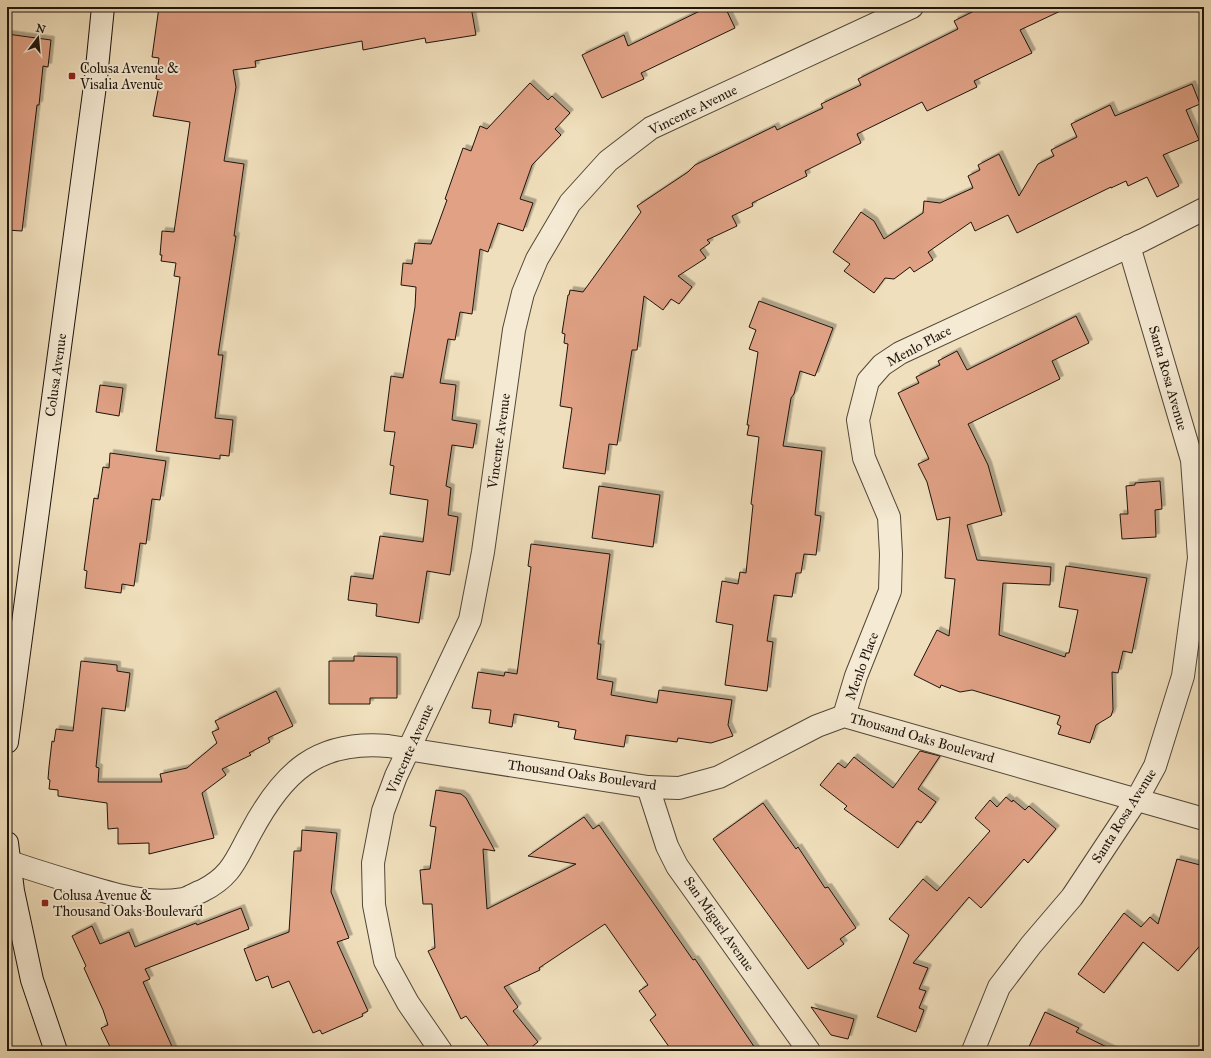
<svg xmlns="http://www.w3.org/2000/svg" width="1211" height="1058" font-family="'IM FELL Great Primer',serif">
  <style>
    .building { fill: #e0a185; stroke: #1e140c; filter: url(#shadow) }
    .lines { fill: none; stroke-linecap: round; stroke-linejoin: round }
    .street-casing { stroke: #524738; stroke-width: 24 }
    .secondary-casing { stroke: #1e140c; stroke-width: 24 }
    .street { stroke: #f5ead3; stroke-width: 22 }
    .secondary { stroke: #f5ead3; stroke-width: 22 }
    .poi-dot { fill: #8f2418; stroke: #f5ead3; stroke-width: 1.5 }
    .labels { text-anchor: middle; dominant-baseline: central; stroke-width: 4; stroke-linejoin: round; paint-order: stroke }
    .poi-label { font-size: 14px; fill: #1e140c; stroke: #f5ead3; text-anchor: start }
    .street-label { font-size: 14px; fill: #1e140c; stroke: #f5ead3 }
  </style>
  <defs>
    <filter id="shadow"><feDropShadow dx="3.5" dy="-3.5" stdDeviation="0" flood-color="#0004"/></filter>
  </defs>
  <rect width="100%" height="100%" fill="#f0dfbc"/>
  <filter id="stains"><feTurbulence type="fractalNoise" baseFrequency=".005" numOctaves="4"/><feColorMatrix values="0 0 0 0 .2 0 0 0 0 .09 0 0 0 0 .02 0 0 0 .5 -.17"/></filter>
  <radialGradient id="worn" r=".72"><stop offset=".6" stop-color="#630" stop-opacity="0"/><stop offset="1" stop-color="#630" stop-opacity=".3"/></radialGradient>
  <g class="building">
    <polygon points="159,7 471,7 476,35 426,43 425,38 363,50 362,41 255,61 256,67 233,70 236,87 224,161 244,164 234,236 236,236 218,355 223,355 215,418 233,420 229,456 220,455 220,459 156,451 180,277 174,276 176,263 161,261 162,255 160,255 162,231 174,232 190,122 153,116 160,80 156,79 159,58 152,57"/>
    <polygon points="708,7 725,7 735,28 641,73 644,79 602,98 582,55 624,35 628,46"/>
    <polygon points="982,7 1069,7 1020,30 1032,53 974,81 977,87 927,111 922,102 857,134 861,143 805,171 807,176 752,203 753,206 732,216 737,226 707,240 710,243 700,250 706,258 678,276 692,287 679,304 671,299 663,310 644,296 637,350 632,350 617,445 609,444 605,474 563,468 572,408 560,406 568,344 564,343 565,334 562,333 568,295 569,295 570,290 583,292 641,212 637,206 688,172 695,165 775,126 777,130 823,108 821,104 861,85 858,79 958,29 954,21"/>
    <polygon points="7,34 51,40 48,67 43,66 39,105 37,105 22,231 7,230"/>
    <polygon points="530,83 548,100 552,96 570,113 555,129 561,135 532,165 520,199 533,203 523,231 498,223 488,252 480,249 472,314 460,312 455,340 448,339 440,383 456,385 452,420 477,424 473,448 452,445 446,486 451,488 448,515 458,517 450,575 427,571 419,623 376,616 377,604 348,600 351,576 373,579 380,536 423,542 428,500 390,494 394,466 390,465 395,432 384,431 391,376 403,378 415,307 416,287 401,285 403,263 412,264 415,243 431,244 447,200 445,199 463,148 471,151 480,126 487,129"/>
    <polygon points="1192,84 1200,104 1186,110 1199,140 1163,155 1179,186 1157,197 1147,177 1128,186 1126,181 1111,188 1111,187 1017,233 1008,215 975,231 971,222 928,252 933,260 914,272 910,267 894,279 885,278 874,293 844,271 850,264 833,252 861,212 874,221 884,239 923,213 924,201 940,203 973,188 968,176 980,170 978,165 999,154 1019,196 1038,164 1054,156 1051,150 1077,137 1071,124 1110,105 1115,116"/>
    <polygon points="759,301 833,328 815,376 800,371 794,394 791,398 783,446 822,451 815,515 821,516 816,555 804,554 801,573 796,573 792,597 774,595 767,641 773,642 767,691 725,685 733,625 716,622 722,581 738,584 740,572 746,573 753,505 751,504 759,437 747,435 749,425 747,425 758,352 749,349 756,330 749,327"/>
    <polygon points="1076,316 1089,343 1052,361 1060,379 968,424 988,465 1002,515 967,525 977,560 1051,567 1050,585 1003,583 999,635 1065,657 1066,653 1069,653 1078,610 1059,607 1066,566 1147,578 1132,653 1123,651 1118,673 1112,672 1113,710 1111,716 1096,725 1090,743 1058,734 1061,726 1057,724 1060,716 972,690 960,692 941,685 940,688 914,675 937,630 949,636 955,579 945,578 950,517 937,520 927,482 918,464 929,459 898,393 919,383 916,377 940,365 938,361 957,351 967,370"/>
    <polygon points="100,385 123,388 119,416 96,412"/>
    <polygon points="110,453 166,461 160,500 152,499 146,544 140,543 134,586 122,584 121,593 85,588 87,571 84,570 94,498 98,499 103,467 109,468"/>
    <polygon points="1160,481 1162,509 1155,510 1156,537 1122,539 1120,514 1128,514 1126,486 1135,485 1135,483"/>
    <polygon points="599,486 660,495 653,547 592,538"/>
    <polygon points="531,544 610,554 598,644 601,644 597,679 613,682 611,695 657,703 659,690 732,700 728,725 733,736 711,743 678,738 677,742 626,735 624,747 574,739 576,730 558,727 559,722 514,714 512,727 489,723 491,710 472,708 478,672 504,676 505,672 517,674 531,567 528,566"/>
    <polygon points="354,656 397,657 397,698 370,698 370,704 329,704 329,661 354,661"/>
    <polygon points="81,661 117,665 117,671 130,673 125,711 102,708 96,767 99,768 98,782 162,782 160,774 187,768 217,743 212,732 219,729 215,721 276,691 293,726 268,738 270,742 249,753 251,755 222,769 226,775 202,793 214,838 149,854 149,843 118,844 118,828 108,829 107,803 58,796 58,790 49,789 50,780 48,779 49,767 52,741 54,742 56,729 73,731"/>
    <polygon points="920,751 940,756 918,789 936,802 921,823 917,821 898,848 844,809 847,806 820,785 838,763 845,768 854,757 893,788"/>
    <polygon points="436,790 461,794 466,798 495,851 483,849 487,909 576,864 528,856 584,817 593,829 599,825 693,960 695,959 757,1051 672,1051 650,1020 656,1015 639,991 648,985 605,924 539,968 540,970 504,987 518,1007 513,1011 538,1042 526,1051 492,1051 466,1016 461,1019 428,951 435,948 432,904 423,904 420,870 430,869 436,827 430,826"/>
    <polygon points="1006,797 1012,802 1013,800 1025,810 1029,806 1056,829 1028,863 1024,859 981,908 969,897 913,963 928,968 919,989 926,991 919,1008 924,1010 916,1032 877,1017 909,935 889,919 923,879 937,891 990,831 975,818 990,800 997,807"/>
    <polygon points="763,803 796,849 798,847 825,888 828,887 856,928 840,939 844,944 808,969 713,839"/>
    <polygon points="302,830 337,833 331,892 349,938 337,942 368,1011 362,1014 363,1016 322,1034 320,1030 313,1033 289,981 272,988 268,976 256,981 244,949 289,932 294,851 301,851"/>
    <polygon points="1177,859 1204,866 1204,941 1178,971 1143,942 1104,993 1078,974 1124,913 1141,927 1150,917 1158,924"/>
    <polygon points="241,908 249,929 145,969 150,979 143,982 174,1051 112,1051 101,1028 108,1025 103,1010 84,968 86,966 72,936 92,926 100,944 129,932 135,947 196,923 197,925"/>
    <polygon points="811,1007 854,1019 848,1039 831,1035"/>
    <polygon points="1045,1012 1079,1028 1076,1032 1115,1051 1027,1051"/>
  </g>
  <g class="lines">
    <g class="street-casing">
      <g id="street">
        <polyline points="844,716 856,676 890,591 891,554 889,517 864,458 858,420 868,381 882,365 900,353 1143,240 1204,209"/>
        <polyline points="648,787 667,846 677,866 809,1051"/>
        <path d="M7,861C30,869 53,876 76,883C113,894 144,905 183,899C189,898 196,893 202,891C232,876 236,859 251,832C283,772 317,740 388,746L648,787L679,788L719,777L817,726L844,716L1204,819"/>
        <polyline points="441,1051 408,1003 385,961 374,905 373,863 383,811 396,776 470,620 483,552 514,330 523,293 537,259 570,203 608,161 651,128 912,7"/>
        <polyline points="973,1051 999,987 1031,945 1072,897 1137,799 1155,766 1183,676 1199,558 1192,460 1129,246"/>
      </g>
    </g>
    <g class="secondary-casing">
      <g id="secondary">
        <polyline points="7,742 96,78 103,7"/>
        <polyline points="7,843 13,891 32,980 56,1051"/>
      </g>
    </g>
    <use href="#street" class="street"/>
    <use href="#secondary" class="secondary"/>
  </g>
  <g class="poi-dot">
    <rect x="68" y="72" width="8" height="8" rx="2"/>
    <rect x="41" y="899" width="8" height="8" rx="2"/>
  </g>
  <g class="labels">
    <g class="poi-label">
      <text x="80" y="68">Colusa Avenue &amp;<tspan x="80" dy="16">Visalia Avenue</tspan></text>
      <text x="53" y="895">Colusa Avenue &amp;<tspan x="53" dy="16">Thousand Oaks Boulevard</tspan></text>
    </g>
    <g class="street-label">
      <text transform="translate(693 110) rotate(-26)">Vincente Avenue</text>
      <text transform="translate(919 346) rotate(-28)">Menlo Place</text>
      <text transform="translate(56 375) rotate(-82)">Colusa Avenue</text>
      <text transform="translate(1168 378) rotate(74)">Santa Rosa Avenue</text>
      <text transform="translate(499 441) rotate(-82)">Vincente Avenue</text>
      <text transform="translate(862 666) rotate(-70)">Menlo Place</text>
      <text transform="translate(922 738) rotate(16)">Thousand Oaks Boulevard</text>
      <text transform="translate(410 749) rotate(-66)">Vincente Avenue</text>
      <text transform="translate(582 775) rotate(8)">Thousand Oaks Boulevard</text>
      <text transform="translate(1124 816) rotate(-58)">Santa Rosa Avenue</text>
      <text transform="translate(719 924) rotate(55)">San Miguel Avenue</text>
    </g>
  </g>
  <rect width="1211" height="1058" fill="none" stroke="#f0dfbc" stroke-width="24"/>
  <rect x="8" y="8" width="1195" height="1042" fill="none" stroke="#1e140c" stroke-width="2"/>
  <rect x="12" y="12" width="1187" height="1034" fill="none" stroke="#1e140c"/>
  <g transform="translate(38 38) rotate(16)" stroke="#f5ead3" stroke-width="3" paint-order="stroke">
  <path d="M0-3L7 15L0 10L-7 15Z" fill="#1e140c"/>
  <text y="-6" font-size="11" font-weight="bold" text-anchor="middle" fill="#1e140c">N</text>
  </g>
  <rect width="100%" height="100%" filter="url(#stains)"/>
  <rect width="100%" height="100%" fill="url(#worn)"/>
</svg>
